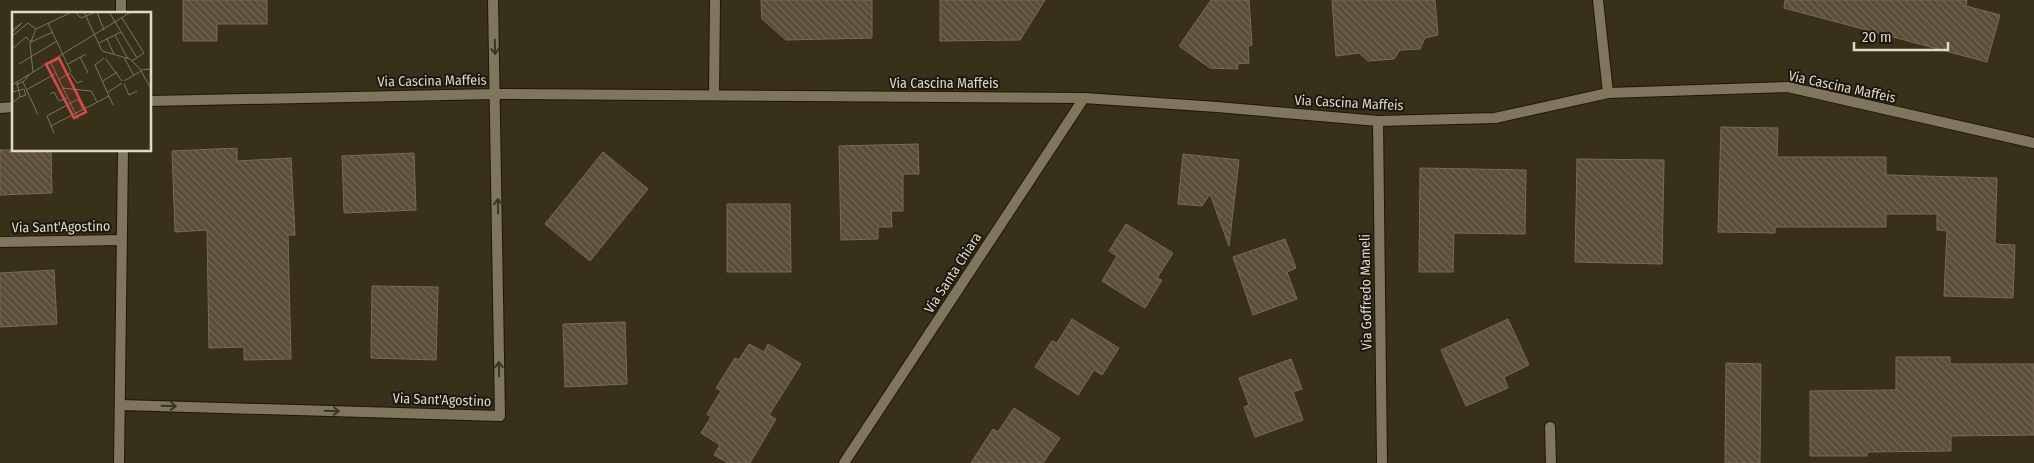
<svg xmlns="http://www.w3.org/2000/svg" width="2034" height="463" font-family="'Fira Sans Condensed',sans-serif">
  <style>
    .building { fill: url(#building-back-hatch); stroke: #796a54 }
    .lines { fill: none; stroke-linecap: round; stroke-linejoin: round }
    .street-casing { stroke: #1f1803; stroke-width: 12 }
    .street { stroke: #7f765d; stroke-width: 10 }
    .oneway { stroke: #3a3426 }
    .labels { text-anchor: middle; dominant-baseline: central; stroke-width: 4; stroke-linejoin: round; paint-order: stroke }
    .street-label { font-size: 14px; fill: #ddd9cb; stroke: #1c180e }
    .inset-road { fill: none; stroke: #7a7460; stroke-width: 1 }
    .view { fill: #d74b49; fill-opacity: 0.15; stroke: #d74b49; stroke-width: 2.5 }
    .inset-edge { fill: none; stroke: #ddd9cb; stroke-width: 2.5 }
  </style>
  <defs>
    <pattern id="building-back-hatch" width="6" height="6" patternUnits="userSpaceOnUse" patternTransform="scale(1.25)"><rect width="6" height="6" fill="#5b4d38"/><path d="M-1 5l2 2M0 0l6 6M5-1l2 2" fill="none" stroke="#726653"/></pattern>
  </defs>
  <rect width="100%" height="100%" fill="#383019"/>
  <g class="building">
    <polygon points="183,0 267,0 267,24 217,24 217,41 183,41"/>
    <polygon points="761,0 872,0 872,38 786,40 762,19"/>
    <polygon points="940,0 1045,0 1020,40 940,41"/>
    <polygon points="1211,0 1249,0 1252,45 1248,46 1249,63 1237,64 1238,69 1210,68 1179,46"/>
    <polygon points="1332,0 1435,0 1438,35 1425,38 1420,49 1400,50 1394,59 1368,61 1359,53 1336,56"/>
    <polygon points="1785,0 1967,0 1966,6 2000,15 1987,62 1784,8"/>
    <polygon points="1721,127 1778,128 1777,157 1886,157 1886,175 1997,178 1995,244 2015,245 2013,298 1944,296 1947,231 1937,230 1937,214 1886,214 1886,227 1775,227 1775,233 1718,232"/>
    <polygon points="918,144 919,174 903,174 903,211 891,211 892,227 878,227 878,239 841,240 839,146"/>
    <polygon points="237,148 237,161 291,158 295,235 288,235 291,359 244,360 244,347 209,348 207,230 175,232 172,151"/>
    <polygon points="0,150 51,150 52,193 0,195"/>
    <polygon points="603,152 648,189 590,261 545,224"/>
    <polygon points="414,153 416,210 344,213 342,156"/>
    <polygon points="1183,154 1239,160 1229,246 1210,194 1202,206 1178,204"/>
    <polygon points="1577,159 1664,160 1662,264 1575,262"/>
    <polygon points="1420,168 1526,170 1525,234 1454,233 1453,272 1419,272"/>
    <polygon points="727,204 790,204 791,272 727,272"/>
    <polygon points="1126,224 1173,253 1157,278 1162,280 1145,308 1102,281 1117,256 1109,251"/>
    <polygon points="1285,239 1296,268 1287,272 1297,299 1253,315 1233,257"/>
    <polygon points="54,270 57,324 0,327 0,273"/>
    <polygon points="372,286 438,287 436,360 371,358"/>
    <polygon points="1072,319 1119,348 1102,375 1094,370 1078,395 1035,367 1052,341 1057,343"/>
    <polygon points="1508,319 1529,365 1504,377 1508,388 1466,406 1441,350"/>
    <polygon points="625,322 627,384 565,387 563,324"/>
    <polygon points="749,344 764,352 768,344 801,364 769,415 776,419 750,463 728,463 714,455 720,445 701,433 711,417 707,414 721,391 716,388 735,358 739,360"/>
    <polygon points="1896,357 1950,357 1950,364 2034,364 2034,435 1951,436 1951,451 1867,452 1867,456 1810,456 1810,391 1896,390"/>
    <polygon points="1291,359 1302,389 1293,392 1303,420 1255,437 1244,407 1249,405 1239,378"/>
    <polygon points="1726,363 1761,364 1760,463 1725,463"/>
    <polygon points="1014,408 1060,438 1043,463 971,463 993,429 998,432"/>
  </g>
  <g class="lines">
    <g class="street-casing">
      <g id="street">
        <polyline points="121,0 121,14"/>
        <polyline points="1598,0 1608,93"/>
        <polyline points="714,95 715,0"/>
        <polyline points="150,101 496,94 1084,98 1217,107 1378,121 1495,118 1608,93 1788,87 2034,143"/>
        <polyline points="0,108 14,107"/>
        <polyline points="1378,121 1382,463"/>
        <polyline points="0,242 122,240"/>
        <polyline points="121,405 500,416 493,0"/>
        <polyline points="1550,427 1551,463"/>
        <polyline points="119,463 123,150"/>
        <polyline points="844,463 1084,98"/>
      </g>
    </g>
    <use href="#street" class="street"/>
  </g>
  <defs><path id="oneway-shaft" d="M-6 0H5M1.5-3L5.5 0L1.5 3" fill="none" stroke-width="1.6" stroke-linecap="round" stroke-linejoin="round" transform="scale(1.25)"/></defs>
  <g class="oneway">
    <use href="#oneway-shaft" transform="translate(495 47) rotate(88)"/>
    <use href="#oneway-shaft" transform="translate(498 206) rotate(-91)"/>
    <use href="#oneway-shaft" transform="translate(499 369) rotate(-91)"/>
    <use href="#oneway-shaft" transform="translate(169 406) rotate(2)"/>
    <use href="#oneway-shaft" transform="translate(332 411) rotate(2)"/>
  </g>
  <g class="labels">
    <g class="street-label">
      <text transform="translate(432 81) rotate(-1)">Via Cascina Maffeis</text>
      <text x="944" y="83">Via Cascina Maffeis</text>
      <text transform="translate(1842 87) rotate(12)">Via Cascina Maffeis</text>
      <text transform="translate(1349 103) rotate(3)">Via Cascina Maffeis</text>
      <text transform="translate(61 227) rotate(-1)">Via Sant'Agostino</text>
      <text transform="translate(953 273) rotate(-57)">Via Santa Chiara</text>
      <text transform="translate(1366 292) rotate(-91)">Via Goffredo Mameli</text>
      <text transform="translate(442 400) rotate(2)">Via Sant'Agostino</text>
    </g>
  </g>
  <g transform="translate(12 12)">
    <rect width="139" height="139" fill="#383019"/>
    <path class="inset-road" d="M63,0L69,6L84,0M72,0L90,39L118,47L129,58L139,57M85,0L92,18M97,0L125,46M110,6L132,41L120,49M36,11L59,60M0,18L10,11L0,21M103,23L116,47M0,24L16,11L24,17L60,0M95,27L102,42M19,30L41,20M87,31L109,20M0,37L14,25L19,30M68,45L76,61M112,45L122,64M92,46L83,53L101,93M93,46L110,69M38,49L66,107M7,52L45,29M56,52L74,42M129,59L139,77M21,60L18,32L24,17M46,68L58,61L65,71L70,69M91,69L105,60M112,69L129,59M11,70L26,103M112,72L117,83L125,79M0,73L119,0M4,73L12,69L17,63M50,76L79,79L85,90M14,78L43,62M0,80L12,77L14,83L8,85M96,80L110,71M38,82L42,80L47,89L55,86M0,91L8,85L5,70M39,114L97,84M42,121L35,104L66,87L71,97"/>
    <path class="view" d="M47,46L74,100L62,106L34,52Z"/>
    <rect width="139" height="139" class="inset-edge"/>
  </g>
  <path d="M1854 42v8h94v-8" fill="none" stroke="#ddd9cb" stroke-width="2.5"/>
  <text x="1862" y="42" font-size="15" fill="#ddd9cb" stroke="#1c180e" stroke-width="4" paint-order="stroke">20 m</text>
</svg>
